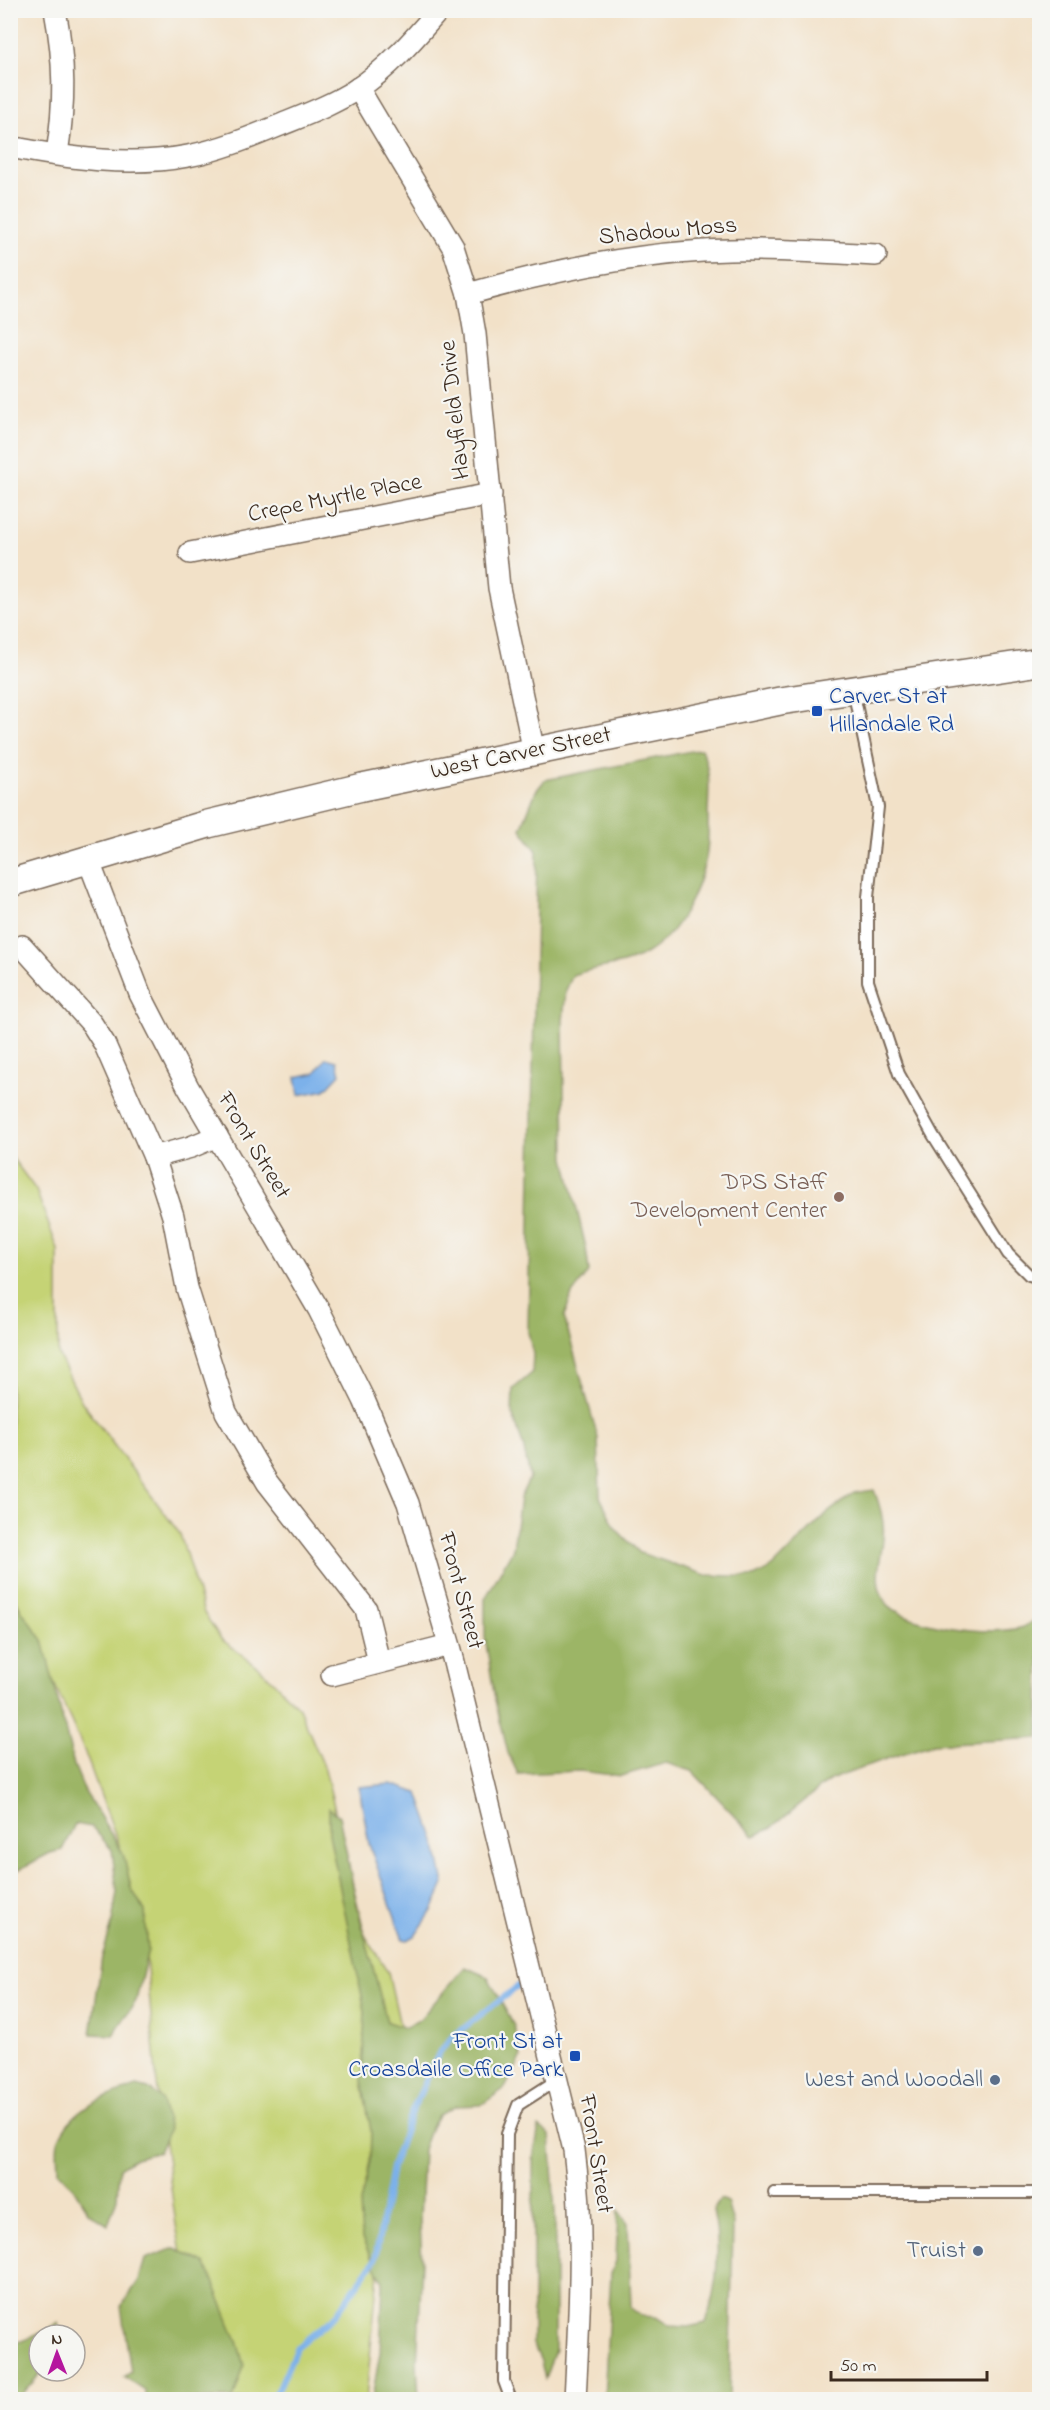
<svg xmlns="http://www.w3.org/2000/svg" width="1050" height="2410" font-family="'Indie Flower',sans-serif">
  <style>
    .green { fill: #c5d375; stroke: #807e4a; stroke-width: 1.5 }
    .forest { fill: #9cb566; stroke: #6c7042; stroke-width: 1.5 }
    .water { fill: #7bb1ea; stroke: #5b6e84; stroke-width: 1.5 }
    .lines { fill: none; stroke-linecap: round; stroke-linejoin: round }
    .stream { stroke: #7bb1ea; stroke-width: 6 }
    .service-casing { stroke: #7b6a5a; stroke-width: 14 }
    .minor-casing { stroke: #7b6a5a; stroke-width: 24 }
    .tertiary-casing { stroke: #7b6a5a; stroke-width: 30 }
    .service { stroke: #fff; stroke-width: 10 }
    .minor { stroke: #fff; stroke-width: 21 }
    .tertiary { stroke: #fff; stroke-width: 27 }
    .transit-dot { fill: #1a4fb4; stroke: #f6f6f2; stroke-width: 2 }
    .education-dot { fill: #8d6e63; stroke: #f6f6f2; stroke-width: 2 }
    .service-dot { fill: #5c6f8a; stroke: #f6f6f2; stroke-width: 2 }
    .labels { text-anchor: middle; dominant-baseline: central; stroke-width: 4.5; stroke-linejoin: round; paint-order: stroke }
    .street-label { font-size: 24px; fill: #3b2a1e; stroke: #f6f6f2 }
    .transit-label { font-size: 24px; fill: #164399; stroke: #f6f6f2; text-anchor: start }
    .education-label { font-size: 24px; fill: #785e54; stroke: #f6f6f2; text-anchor: end }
    .service-label { font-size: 24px; fill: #4e5e75; stroke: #f6f6f2; text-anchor: end }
  </style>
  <rect width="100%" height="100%" fill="#f6f6f2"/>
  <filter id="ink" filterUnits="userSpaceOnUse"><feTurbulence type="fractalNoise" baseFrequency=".0167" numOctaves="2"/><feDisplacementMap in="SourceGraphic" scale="12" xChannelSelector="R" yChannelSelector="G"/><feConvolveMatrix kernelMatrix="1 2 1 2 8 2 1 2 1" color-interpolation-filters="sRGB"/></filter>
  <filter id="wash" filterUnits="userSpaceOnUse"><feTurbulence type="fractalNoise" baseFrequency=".008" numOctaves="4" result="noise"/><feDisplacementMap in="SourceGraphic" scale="24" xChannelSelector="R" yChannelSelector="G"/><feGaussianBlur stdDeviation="1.35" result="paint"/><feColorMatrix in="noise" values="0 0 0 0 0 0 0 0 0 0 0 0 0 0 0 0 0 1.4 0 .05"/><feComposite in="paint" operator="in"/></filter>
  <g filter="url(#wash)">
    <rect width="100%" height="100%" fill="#f2e1c8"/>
    <polygon class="green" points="10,1155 36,1190 58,1250 58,1354 82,1402 180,1534 204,1613 221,1639 262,1670 299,1708 325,1769 365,1935 388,1972 401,2030 366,2399 209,2399 176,2225 156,2076 145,1943 122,1853 84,1750 11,1587"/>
    <g class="forest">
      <path d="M701,749C711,769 709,790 708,812C708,827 709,843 706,858C697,893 679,934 647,953C624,967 597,966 573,975L566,990L563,1021L565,1158L586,1248L589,1272L572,1294L564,1317L598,1438L600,1497L616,1529L640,1553L706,1575L754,1577L773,1567L826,1514L854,1493L874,1490C880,1505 885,1523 883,1539C881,1560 872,1582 885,1601C902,1627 998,1638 1025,1626C1030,1624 1035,1619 1040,1616L1039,1738L933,1744L883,1760L830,1780L771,1828L754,1836L692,1771L666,1763L621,1776L580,1771L518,1774L508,1753L495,1700L485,1637V1599L513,1549L520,1498L530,1477L523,1445L512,1413L513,1389L532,1373L533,1354L528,1332L537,851L521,829L536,791L545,780Z"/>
      <polygon points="11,1596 43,1640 74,1765 85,1792 123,1853 131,1888 145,1911 148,1950 136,2001 113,2035 91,2034 102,1957 111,1928 117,1892 112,1850 92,1827 75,1824 62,1850 50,1853 11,1874"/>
      <polygon points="329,1808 339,1816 358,1910 387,2022 406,2028 420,2019 465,1967 488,1977 514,2026 521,2058 505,2088 481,2105 456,2106 438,2115 431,2127 423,2149 420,2220 422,2263 417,2364 419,2399 372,2399 380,2353 383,2282 362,2239 360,2203 370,2162 371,2131 362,2081 365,2011 329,1834"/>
      <path d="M137,2086L152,2090L162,2101L169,2129L159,2152L135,2158L119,2168L117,2198L108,2225L88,2212L73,2187L58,2171C58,2162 56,2150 58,2142C69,2108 107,2096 137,2086Z"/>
      <polygon points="539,2127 550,2135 555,2213 555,2350 545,2379 541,2361 533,2344 533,2160"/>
      <path d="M720,2199L727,2202L733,2224L729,2399H604L611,2274L616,2262L618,2210L628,2224L631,2308L641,2316L656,2317L670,2326L688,2327L706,2323C717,2287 721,2247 713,2210Z"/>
      <polygon points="175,2248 206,2264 237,2341 244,2366 233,2399 147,2399 145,2391 124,2377 131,2372 121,2307 139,2280 145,2259"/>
      <polygon points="59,2323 59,2335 39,2335 41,2373 18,2399 11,2399 11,2345 37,2335"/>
    </g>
    <g class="water">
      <polygon points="326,1058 337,1061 340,1074 325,1090 299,1095 296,1077 315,1073"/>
      <polygon points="391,1784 418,1793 435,1841 444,1884 432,1911 415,1936 408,1940 403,1939 369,1844 359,1787"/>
    </g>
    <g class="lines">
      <polyline class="stream" points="270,2400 278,2390 297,2347 334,2317 375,2260 392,2167 411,2113 439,2053 451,2038 518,1986"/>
    </g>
  </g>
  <g filter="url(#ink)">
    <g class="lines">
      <g class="service-casing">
        <g id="service">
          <polyline points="853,690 878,807 868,897 868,981 899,1074 933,1135 1008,1254 1029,1275 1040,1278"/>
          <polyline points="774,2193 1040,2193"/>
          <polyline points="511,2400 504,2381 507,2134 518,2105 557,2080"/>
        </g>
      </g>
      <g class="minor-casing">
        <g id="minor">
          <path d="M55,10C65,63 65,102 57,154"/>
          <polyline points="358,88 453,247 468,294 475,334 499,588 534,752"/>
          <path d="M10,147C66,158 131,167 188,156C219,150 249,138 278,126C305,115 332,105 357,89C388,69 415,38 439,10"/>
          <path d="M468,294C553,270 640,252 729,250C778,249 827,252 876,255"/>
          <polyline points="190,553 491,494"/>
          <path d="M88,859L140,994L188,1087L319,1310L364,1400L408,1503L451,1650L574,2150C585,2233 579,2316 575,2400"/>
          <polyline points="22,946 92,1024 104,1043 154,1157 173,1216 187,1288 226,1412 267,1482 366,1609 379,1662"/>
          <polyline points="154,1157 191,1147 217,1136"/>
          <polyline points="332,1675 449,1645"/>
        </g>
      </g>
      <g class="tertiary-casing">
        <polyline id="tertiary" points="10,883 208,824 362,787 780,701 1040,662"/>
      </g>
      <use href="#service" class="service"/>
      <use href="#minor" class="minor"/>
      <use href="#tertiary" class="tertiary"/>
    </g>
  </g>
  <g class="transit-dot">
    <rect x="811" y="705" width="12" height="12" rx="3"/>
    <rect x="569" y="2050" width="12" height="12" rx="3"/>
  </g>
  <circle class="education-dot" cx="839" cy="1197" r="6"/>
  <g class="service-dot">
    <circle cx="995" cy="2080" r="6"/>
    <circle cx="978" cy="2251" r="6"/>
  </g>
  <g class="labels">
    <g class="street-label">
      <text transform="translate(668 232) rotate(-5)">Shadow Moss</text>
      <text transform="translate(456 410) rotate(-96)">Hayfield Drive</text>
      <text transform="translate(335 499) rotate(-11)">Crepe Myrtle Place</text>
      <text transform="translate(521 754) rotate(-12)">West Carver Street</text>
      <text transform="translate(253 1146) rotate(59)">Front Street</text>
      <text transform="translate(460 1591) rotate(75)">Front Street</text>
      <text transform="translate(595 2154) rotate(81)">Front Street</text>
    </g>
    <g class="transit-label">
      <text x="829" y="697">Carver St at<tspan x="829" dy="28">Hillandale Rd</tspan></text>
      <text x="563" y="2042" text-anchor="end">Front St at<tspan x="563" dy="28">Croasdaile Office Park</tspan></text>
    </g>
    <g class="education-label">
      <text x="827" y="1183">DPS Staff<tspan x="827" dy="28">Development Center</tspan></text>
    </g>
    <g class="service-label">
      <text x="983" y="2080">West and Woodall</text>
      <text x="966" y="2251">Truist</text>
    </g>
  </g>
  <rect width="1050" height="2410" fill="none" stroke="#f6f6f2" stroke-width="36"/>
  <g transform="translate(57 2353) rotate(359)"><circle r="28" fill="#f6f6f2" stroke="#aba49d" stroke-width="1.5"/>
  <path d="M0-4.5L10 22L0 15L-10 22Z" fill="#b5179e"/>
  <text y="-9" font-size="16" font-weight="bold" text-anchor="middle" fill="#3b2a1e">N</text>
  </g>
  <path d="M831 2371v9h156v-9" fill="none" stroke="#3b2a1e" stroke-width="3"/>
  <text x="840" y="2371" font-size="18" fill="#3b2a1e" stroke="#f6f6f2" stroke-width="4.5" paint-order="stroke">50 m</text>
</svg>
